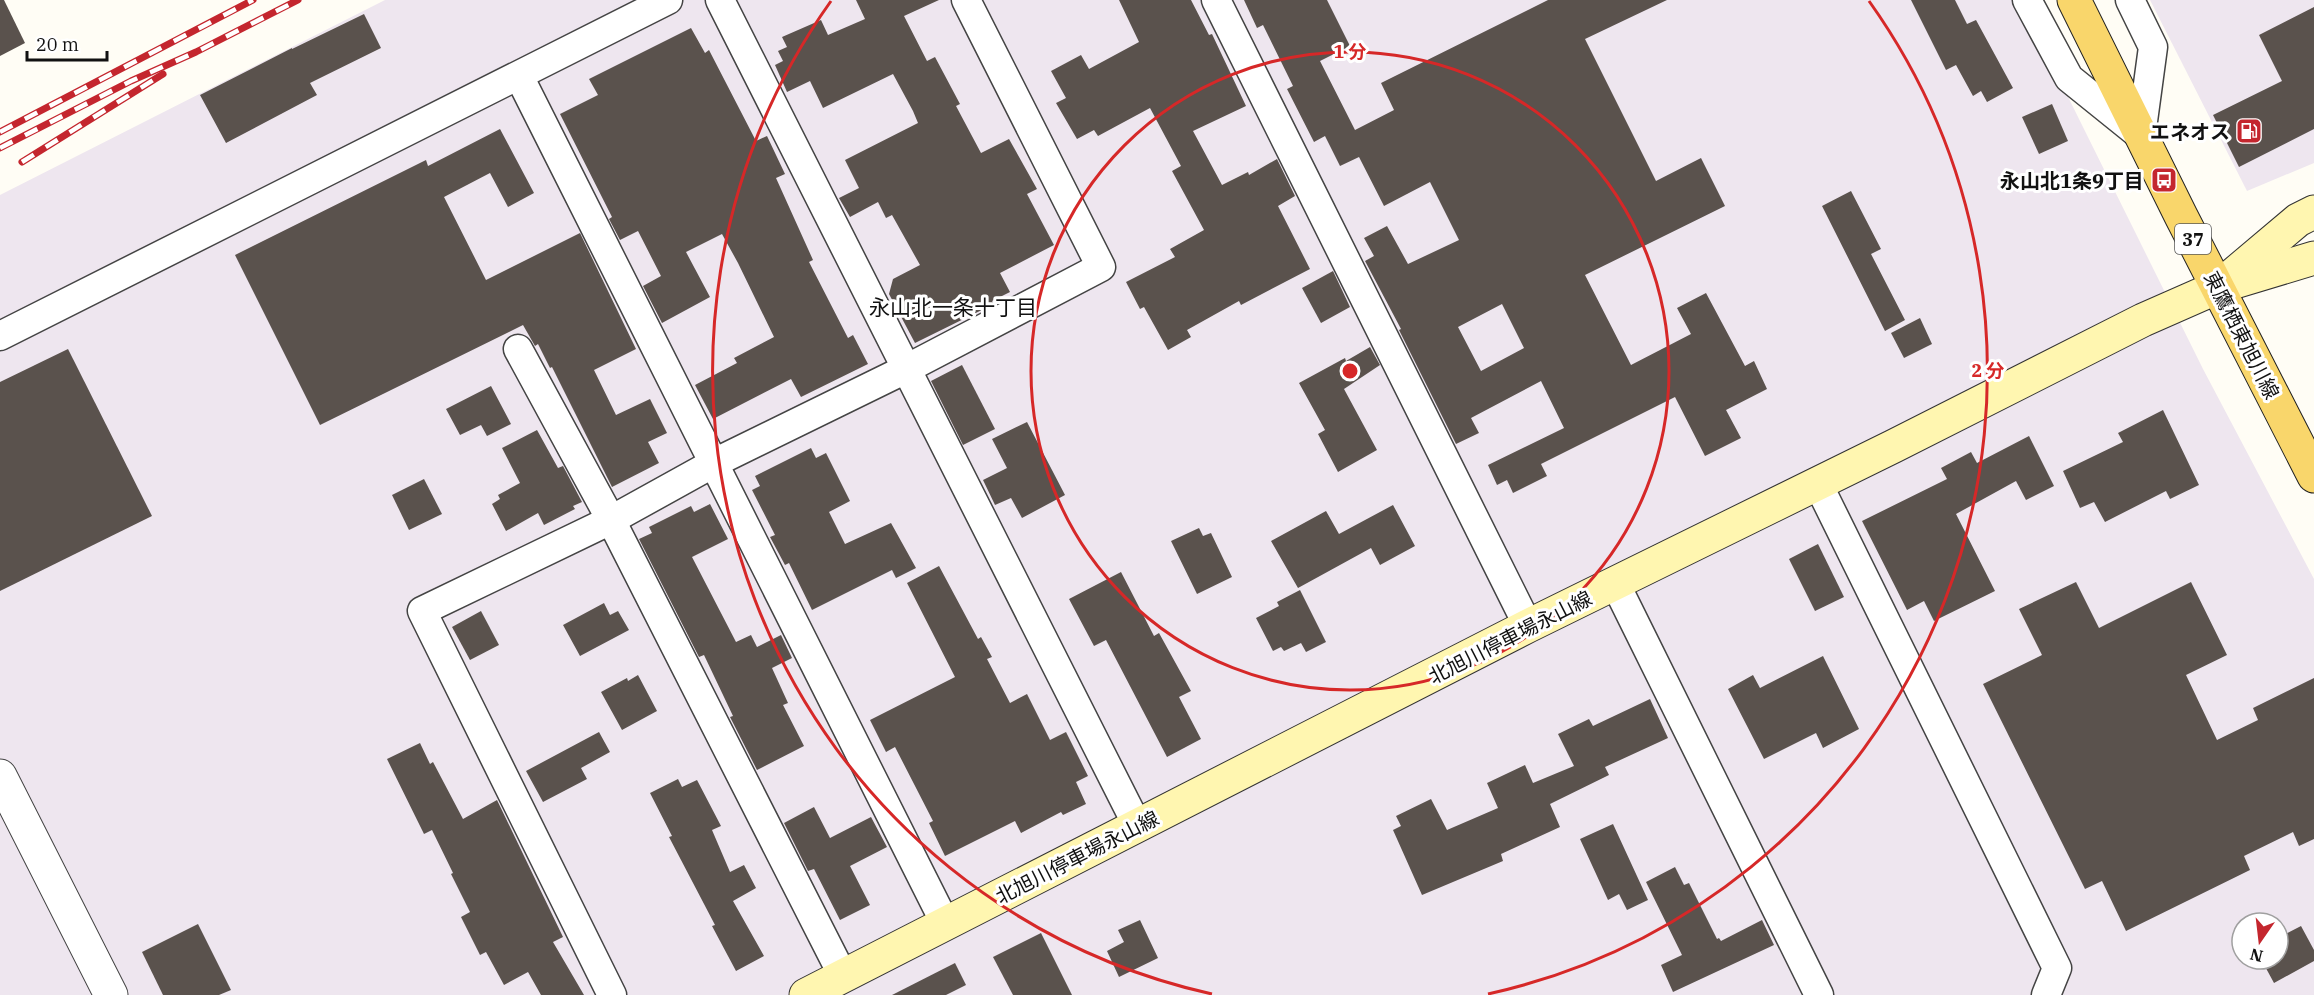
<svg xmlns="http://www.w3.org/2000/svg" width="2314" height="995" font-family="'IBM Plex Serif','Noto Sans JP',serif">
  <style>
    .industrial { fill: #eee6ef; fill-rule: evenodd }
    .building { fill: #5a524d; fill-rule: evenodd }
    .lines { fill: none; stroke-linecap: round; stroke-linejoin: round }
    .minor-casing { stroke: #444; stroke-width: 31 }
    .tertiary-casing { stroke: #444; stroke-width: 35 }
    .secondary-casing { stroke: #333; stroke-width: 35 }
    .primary-casing { stroke: #222; stroke-width: 35 }
    .minor { stroke: #fff; stroke-width: 28 }
    .tertiary { stroke: #fff; stroke-width: 33 }
    .secondary { stroke: #fff6b0; stroke-width: 33 }
    .primary { stroke: #f9d66b; stroke-width: 33 }
    .rail-casing { stroke: #c4262e; stroke-width: 7 }
    .rail { stroke: #fff; stroke-width: 4.5; stroke-dasharray: 14; stroke-linecap: butt }
    .ring { fill: none; stroke: #d62828; stroke-width: 3 }
    .labels { text-anchor: middle; dominant-baseline: central; stroke-width: 6; stroke-linejoin: round; paint-order: stroke }
    .shield { fill: #fff; stroke: #585858; stroke-width: 1.5 }
    .shield-label { font-size: 18px; font-weight: bold; fill: #111 }
    .poi-label { font-size: 20px; font-weight: bold; fill: #111; stroke: #fff; text-anchor: end }
    .street-label { font-size: 20px; fill: #111; stroke: #fff }
    .neighbourhood-label { font-size: 21px; fill: #111; stroke: #fff }
    .centre { fill: #d62828; stroke: #fff; stroke-width: 3 }
    .ring-label { font-size: 18px; text-anchor: middle; font-weight: bold; fill: #d62828; stroke: #fff; stroke-width: 6; stroke-linejoin: round; paint-order: stroke }
  </style>
  <rect width="100%" height="100%" fill="#fffdf5"/>
  <g class="industrial">
    <path d="M385,0H2020L2203,369L2314,579V995H0V195ZM2242,923H2278V959H2242Z"/>
    <polygon points="2150,0 2314,0 2314,163 2247,191"/>
  </g>
  <g class="building">
    <polygon points="0,0 4,0 25,43 0,56"/>
    <polygon points="856,0 939,0 904,16 927,61 935,57 960,104 956,106 981,153 1009,139 1037,189 1027,194 1054,245 1000,273 1010,292 992,301 994,304 915,343 889,294 893,279 920,265 892,215 886,218 878,202 850,217 839,198 859,188 845,160 918,123 913,111 893,74 823,108 810,81 787,92 775,65 783,61 778,51 787,47 782,37 821,20 828,35 865,19"/>
    <polygon points="1119,0 1191,0 1209,35 1212,34 1246,106 1193,131 1222,185 1248,172 1249,175 1277,159 1295,196 1278,206 1310,269 1241,305 1239,301 1187,330 1191,337 1168,350 1144,307 1140,309 1126,282 1175,257 1170,249 1204,230 1172,171 1181,166 1150,108 1098,136 1094,130 1077,139 1056,103 1066,98 1051,71 1081,55 1089,69 1139,42"/>
    <path d="M1244,0H1327L1350,46L1320,61L1355,130L1394,110L1381,83L1548,0H1667L1585,39L1656,181L1701,158L1725,206L1585,275L1631,365L1691,334L1677,308L1706,293L1745,366L1754,361L1767,389L1726,410L1741,438L1705,456L1675,397L1541,464L1547,476L1513,493L1507,480L1497,485L1488,465L1564,428L1541,381L1471,418L1479,433L1456,444L1399,330L1401,329L1365,261L1374,256L1364,238L1387,226L1408,264L1459,240L1430,182L1384,206L1359,157L1340,166L1325,136L1314,142L1287,89L1293,86L1263,25L1257,28ZM1502,304L1524,348L1481,371L1458,327Z"/>
    <polygon points="1911,0 1955,0 1967,24 1976,20 2013,88 1987,102 1981,91 1973,96 1956,65 1946,70"/>
    <polygon points="2314,7 2314,129 2239,167 2213,115 2282,81 2259,35"/>
    <polygon points="364,14 381,48 310,83 317,95 226,143 200,95 292,48 292,49"/>
    <polygon points="691,28 705,53 709,50 756,141 767,136 785,174 776,178 813,260 809,262 848,338 853,335 868,364 801,397 791,379 713,419 695,385 737,363 734,358 774,337 738,263 722,234 686,252 710,297 662,323 643,286 661,276 638,231 620,240 609,219 612,217 560,114 598,95 589,79"/>
    <polygon points="2052,104 2068,141 2039,154 2022,117"/>
    <polygon points="500,129 534,193 508,207 490,173 444,197 486,280 580,233 636,349 594,370 616,415 650,399 667,433 648,442 659,463 612,487 552,367 550,368 538,344 535,346 523,325 320,425 235,255 426,160 428,166"/>
    <polygon points="1851,191 1881,249 1871,254 1905,320 1885,331 1822,206"/>
    <polygon points="1333,271 1350,307 1321,323 1302,288"/>
    <polygon points="1920,318 1932,344 1904,358 1891,333"/>
    <polygon points="1370,347 1380,365 1344,389 1377,450 1338,472 1318,434 1325,430 1299,383 1345,358 1346,361"/>
    <polygon points="68,349 152,516 0,591 0,382"/>
    <polygon points="962,365 995,429 963,445 931,381"/>
    <polygon points="491,386 511,424 487,436 481,425 460,435 446,409"/>
    <polygon points="2163,410 2199,485 2170,499 2166,491 2105,522 2094,502 2080,508 2063,471 2123,442 2118,433"/>
    <polygon points="1027,422 1065,495 1022,518 1011,498 995,505 983,480 1007,468 992,439"/>
    <polygon points="537,430 558,468 563,466 582,502 573,506 575,509 544,525 538,513 506,531 492,504 500,499 498,495 520,483 502,448"/>
    <polygon points="2029,436 2054,486 2026,500 2016,481 1956,514 1995,591 1934,621 1924,601 1907,610 1862,521 1947,479 1941,468 1971,452 1977,463"/>
    <polygon points="811,448 816,458 826,453 850,501 829,512 845,544 891,523 916,568 896,578 892,570 812,610 789,563 785,565 770,537 775,535 752,490 760,486 755,476"/>
    <polygon points="424,479 442,514 409,530 392,495"/>
    <polygon points="710,504 728,539 692,557 736,642 751,635 757,647 781,635 792,658 772,668 788,703 783,705 804,746 757,770 730,717 733,716 704,655 699,657 639,539 652,533 649,527 691,506 694,512"/>
    <polygon points="1393,505 1415,546 1380,565 1371,548 1298,588 1271,541 1326,511 1339,534"/>
    <polygon points="1199,528 1203,536 1211,533 1232,577 1197,594 1171,541"/>
    <polygon points="1818,544 1844,597 1815,611 1789,559"/>
    <polygon points="939,566 978,639 981,637 992,657 987,659 1010,703 1027,694 1050,740 1066,732 1088,776 1076,782 1086,804 1063,815 1061,812 1021,833 1015,821 945,856 929,823 933,821 895,747 886,752 870,720 955,677 907,583"/>
    <polygon points="1121,572 1154,636 1159,633 1191,691 1179,697 1201,739 1167,757 1106,640 1094,646 1069,599"/>
    <polygon points="2076,582 2099,628 2191,582 2227,655 2186,675 2217,740 2258,720 2253,708 2314,678 2314,839 2299,846 2293,832 2244,856 2250,870 2126,931 2102,881 2085,889 1983,684 2042,655 2019,609"/>
    <polygon points="1300,590 1326,642 1306,652 1301,643 1284,651 1281,647 1273,651 1256,618 1279,606 1277,602"/>
    <polygon points="604,603 610,615 618,611 629,630 580,656 563,625"/>
    <polygon points="481,611 499,645 470,660 452,627"/>
    <polygon points="1823,656 1859,729 1823,748 1816,733 1764,759 1728,689 1753,675 1760,688"/>
    <polygon points="638,675 657,711 622,730 601,692 627,678 628,681"/>
    <polygon points="1650,699 1668,738 1605,767 1609,775 1550,804 1560,827 1501,854 1503,861 1422,895 1393,830 1401,826 1396,816 1431,799 1447,830 1498,808 1487,783 1525,765 1533,783 1574,766 1558,734 1589,719 1593,726"/>
    <polygon points="599,732 610,752 581,768 587,779 543,802 526,771"/>
    <polygon points="420,743 430,764 433,762 463,819 497,800 563,937 553,942 584,995 541,995 528,972 504,985 486,952 480,955 461,917 470,912 451,874 453,873 432,830 424,834 387,759"/>
    <polygon points="678,779 682,787 697,780 721,826 712,830 730,872 744,865 756,888 733,901 764,956 736,971 712,926 715,925 669,837 672,836 650,793"/>
    <polygon points="814,807 830,838 871,817 887,847 850,866 870,905 840,920 814,869 808,871 784,823"/>
    <polygon points="1613,824 1648,900 1627,910 1619,894 1608,900 1580,839"/>
    <polygon points="1675,867 1684,885 1689,883 1717,939 1719,938 1721,941 1762,920 1774,945 1673,992 1661,965 1682,955 1646,882"/>
    <polygon points="1140,920 1158,958 1119,977 1107,951 1124,942 1118,930"/>
    <polygon points="198,924 231,990 219,995 163,995 142,952"/>
    <polygon points="2301,926 2314,950 2314,961 2274,983 2261,959 2278,959 2278,938"/>
    <polygon points="1041,933 1072,995 1013,995 993,957"/>
    <polygon points="955,963 966,985 946,995 892,995"/>
  </g>
  <g class="lines">
    <g class="minor-casing">
      <g id="minor">
        <polyline points="720,0 1138,827"/>
        <polyline points="1216,0 1528,626"/>
        <polyline points="2027,0 2069,78 2141,136"/>
        <polyline points="2130,0 2153,47 2141,136"/>
        <polyline points="519,76 945,923"/>
        <polyline points="0,336 668,0"/>
        <polyline points="518,349 611,520 843,976"/>
        <polyline points="1818,484 2057,968 2046,995"/>
        <polyline points="1616,585 1819,995"/>
        <polyline points="612,995 422,611 611,520 714,463 906,369 1101,267 966,0"/>
      </g>
    </g>
    <g class="tertiary-casing">
      <polyline id="tertiary" points="0,776 111,995"/>
    </g>
    <g class="secondary-casing">
      <g id="secondary">
        <polyline points="2228,279 2298,220 2314,212"/>
        <polyline points="806,995 1528,626 1894,446 2143,320 2218,287 2314,258"/>
      </g>
    </g>
    <g class="primary-casing">
      <polyline id="primary" points="2074,0 2181,216 2314,476"/>
    </g>
    <use href="#minor" class="minor"/>
    <use href="#tertiary" class="tertiary"/>
    <use href="#secondary" class="secondary"/>
    <use href="#primary" class="primary"/>
    <g class="rail-casing">
      <g id="rail">
        <polyline points="0,132 253,0"/>
        <polyline points="0,148 131,81 196,52 298,0"/>
        <polyline points="22,162 163,74"/>
      </g>
    </g>
    <use href="#rail" class="rail"/>
  </g>
  <g class="ring">
    <circle cx="1350" cy="371" r="319"/>
    <path d="M1212 994A638 638 0 0 1 831 1M1869 1A638 638 0 0 1 1488 994"/>
  </g>
  <defs>
    <g id="fuel-square" transform="scale(1.35)"><rect x="-9" y="-9" width="18" height="18" rx="4" fill="#c4262e" stroke="#fff"/><path d="M-5.5-6h7V0h2V4h1.3V-2.5L3-4.5l.8-.8L6-3V5H2.5V1h-1V6h-7ZM-4.2-4.7v3.2H.2V-4.7Z" fill="#fff"/></g>
    <g id="bus-square" transform="scale(1.35)"><rect x="-9" y="-9" width="18" height="18" rx="4" fill="#c4262e" stroke="#fff"/><path d="M-5-6H5V4H4V6H2V4H-2V6H-4V4H-5ZM-3.5-4V0h7V-4ZM-3.5 1.2v1.5H-2V1.2ZM2 1.2v1.5H3.5V1.2Z" fill="#fff"/></g>
  </defs>
  <g fill-rule="evenodd">
    <use href="#fuel-square" x="2249" y="131"/>
    <use href="#bus-square" x="2164" y="180"/>
  </g>
  <g class="labels">
    <rect class="shield" x="2175" y="224" width="36" height="30" rx="4.5"/>
    <g class="shield-label">
      <text x="2193" y="239">37</text>
    </g>
    <g class="poi-label">
      <text x="2230" y="131">エネオス</text>
      <text x="2144" y="180">永山北1条9丁目</text>
    </g>
    <g class="street-label">
      <text transform="translate(2242 335) rotate(63)">東鷹栖東旭川線</text>
      <text transform="translate(1510 637) rotate(-27)">北旭川停車場永山線</text>
      <text transform="translate(1077 857) rotate(-27)">北旭川停車場永山線</text>
    </g>
    <g class="neighbourhood-label">
      <text x="953" y="307">永山北一条十丁目</text>
    </g>
  </g>
  <circle cx="1350" cy="371" r="9" class="centre"/>
  <g class="ring-label">
    <text x="1350" y="58">1 分</text>
    <text x="1988" y="377">2 分</text>
  </g>
  <g transform="translate(2260 941) rotate(194)"><circle r="28" fill="#ffffff" stroke="#a0a0a0" stroke-width="1.5"/>
  <path d="M0-4.5L10 22L0 15L-10 22Z" fill="#c4262e"/>
  <text y="-9" font-size="16" font-weight="bold" text-anchor="middle" fill="#111111">N</text>
  </g>
  <path d="M27 51v9h80v-9" fill="none" stroke="#111111" stroke-width="3"/>
  <text x="36" y="51" font-size="18" fill="#111111" stroke="#ffffff" stroke-width="4.5" paint-order="stroke">20 m</text>
</svg>
